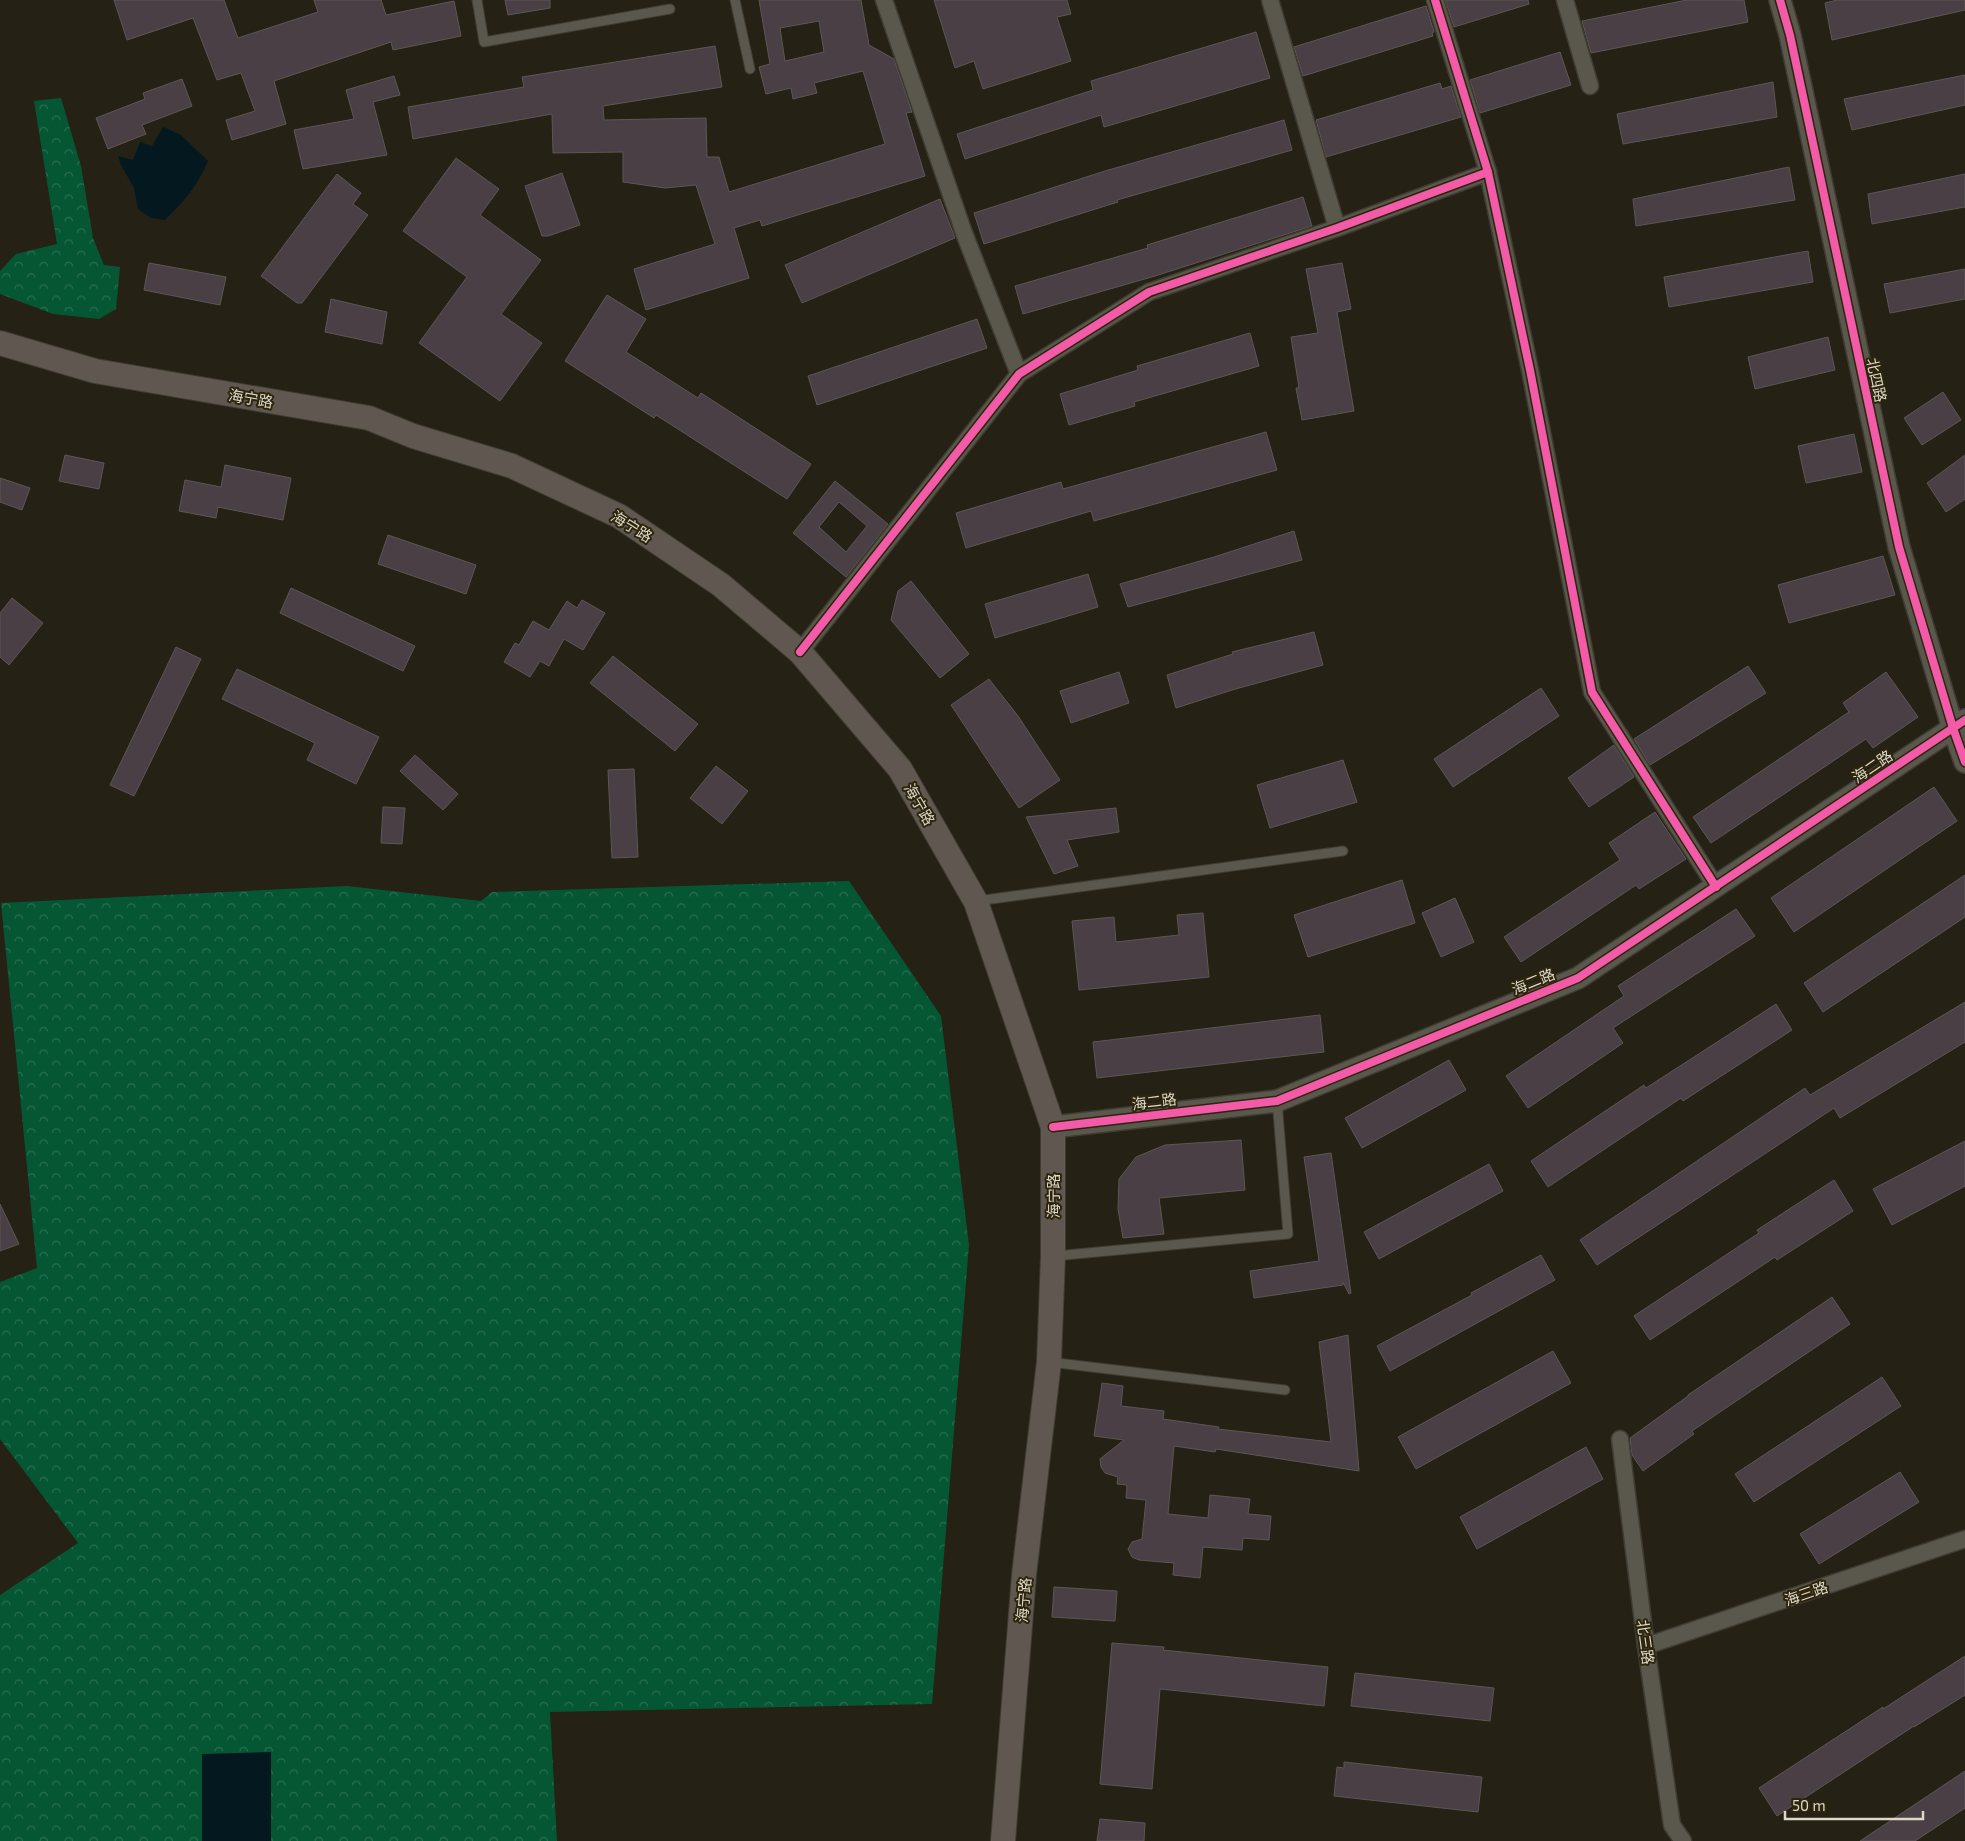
<svg xmlns="http://www.w3.org/2000/svg" width="1965" height="1841" font-family="'Exo 2','Noto Sans SC',sans-serif">
  <style>
    .forest { fill: url(#forest-crowns) }
    .water { fill: #03191f }
    .building { fill: #493f44; stroke: #5c5756; fill-rule: evenodd }
    .lines { fill: none; stroke-linecap: round; stroke-linejoin: round }
    .service-casing { stroke: #3f3c33; stroke-width: 11 }
    .minor-casing { stroke: #3f3c33; stroke-width: 19 }
    .tertiary-casing { stroke: #3f3c33; stroke-width: 24 }
    .secondary-casing { stroke: #3f3c33; stroke-width: 26 }
    .service { stroke: #5a574d; stroke-width: 9 }
    .minor { stroke: #5a574d; stroke-width: 16 }
    .tertiary { stroke: #5a574d; stroke-width: 21 }
    .secondary { stroke: #605850; stroke-width: 24 }
    .cycleway-casing { stroke: #2d250c; stroke-width: 11 }
    .cycleway { stroke: #f35aa7; stroke-width: 8 }
    .labels { text-anchor: middle; dominant-baseline: central; stroke-width: 4; stroke-linejoin: round; paint-order: stroke }
    .street-label { font-size: 15px; fill: #ddd8ca; stroke: #2d250c }
  </style>
  <defs>
    <pattern id="forest-crowns" width="20" height="18" patternUnits="userSpaceOnUse" patternTransform="scale(1.25)"><rect width="20" height="18" fill="#055734"/><path d="M2 6a3 3 0 1 1 6 0M12 15a3 3 0 1 1 6 0" fill="none" stroke="#296e50"/></pattern>
  </defs>
  <rect width="100%" height="100%" fill="#252114"/>
  <g class="forest">
    <polygon points="61,98 81,166 93,238 104,265 120,267 116,309 99,319 53,314 0,294 0,271 16,254 57,244 34,101"/>
    <polygon points="849,881 941,1016 969,1245 932,1704 550,1712 557,1841 0,1841 0,1595 78,1543 0,1439 0,1282 37,1268 1,903 347,886 481,901 492,892"/>
  </g>
  <g class="water">
    <path d="M163,127L181,135L208,161C196,188 186,199 165,220L151,218L138,209L134,188L121,165L118,156L133,160L140,142L152,146Z"/>
    <polygon points="271,1752 271,1841 202,1841 202,1754"/>
  </g>
  <g class="building">
    <polygon points="114,0 224,0 238,38 318,12 314,0 381,0 386,15 454,1 461,36 393,50 391,42 274,81 286,124 232,140 226,120 255,111 241,73 217,80 193,18 127,40"/>
    <polygon points="505,0 550,0 550,8 508,15"/>
    <path d="M759,0H861L869,45L894,59L912,112L906,113L925,176L762,226L760,220L734,228L749,278L646,310L634,269L715,244L696,185L665,188L623,182V152L553,153L552,114L413,139L408,107L524,87L522,77L715,46L722,87L603,106L604,120L706,118L707,157H719L729,192L885,144L863,71L814,83L817,93L793,99L791,88L766,94L759,67L770,64ZM819,21L824,52L785,61L780,28Z"/>
    <polygon points="934,0 1067,0 1071,14 1057,17 1071,61 983,89 974,61 955,68"/>
    <polygon points="1445,0 1528,0 1529,4 1454,27"/>
    <polygon points="1687,0 1744,0 1748,22 1591,53 1582,21"/>
    <polygon points="1837,0 1965,0 1965,10 1832,40 1825,3"/>
    <polygon points="1426,6 1434,32 1432,33 1433,36 1303,76 1294,47"/>
    <polygon points="1256,32 1270,78 1104,127 1101,115 965,159 957,134 1093,90 1091,81"/>
    <polygon points="1560,52 1571,85 1480,113 1470,80"/>
    <polygon points="1965,75 1965,105 1852,130 1844,99"/>
    <polygon points="394,76 400,95 373,102 387,155 303,169 294,130 354,119 346,90"/>
    <polygon points="182,79 192,106 142,125 146,134 108,149 96,118 145,99 143,93"/>
    <polygon points="1773,82 1777,117 1623,144 1617,114"/>
    <polygon points="1440,83 1442,89 1451,86 1461,117 1326,157 1316,120"/>
    <polygon points="1284,120 1292,150 1117,200 1118,202 984,244 974,213 1105,171"/>
    <polygon points="456,158 499,189 480,215 541,260 501,314 542,343 500,401 419,343 467,277 403,231"/>
    <polygon points="1789,167 1795,200 1636,226 1633,199"/>
    <polygon points="562,173 580,225 548,236 542,236 525,186"/>
    <polygon points="337,174 361,193 353,204 368,215 302,303 297,303 261,276"/>
    <polygon points="1965,174 1965,207 1872,224 1868,194"/>
    <polygon points="1303,197 1312,226 1155,276 1023,314 1015,286 1148,248 1147,245"/>
    <polygon points="940,199 955,238 802,303 785,265"/>
    <polygon points="1808,251 1813,282 1669,307 1664,277"/>
    <polygon points="149,263 226,277 220,305 144,290"/>
    <polygon points="1342,263 1351,309 1337,312 1354,411 1302,420 1296,388 1299,388 1291,337 1318,333 1306,269"/>
    <polygon points="1965,269 1965,299 1890,313 1884,284"/>
    <polygon points="607,295 646,319 626,352 698,398 701,393 811,464 787,499 656,415 654,418 565,361"/>
    <polygon points="331,299 387,312 382,344 325,332"/>
    <polygon points="977,319 987,348 817,405 808,376"/>
    <polygon points="1250,333 1259,366 1134,402 1135,406 1069,425 1060,394 1138,370 1137,366"/>
    <polygon points="1828,337 1835,370 1755,389 1748,357"/>
    <polygon points="1943,392 1961,420 1922,445 1904,418"/>
    <polygon points="1266,432 1277,470 1094,521 1091,511 966,548 956,513 1061,482 1063,489"/>
    <polygon points="1854,434 1862,472 1806,483 1798,446"/>
    <polygon points="65,455 104,463 99,489 59,481"/>
    <polygon points="1965,455 1965,499 1946,512 1927,483"/>
    <polygon points="225,465 291,478 283,520 218,507 216,518 179,511 185,480 221,487"/>
    <polygon points="0,478 30,488 22,510 0,502"/>
    <path d="M835,481L888,524L846,577L793,533ZM839,502L867,526L846,552L819,527Z"/>
    <polygon points="1294,531 1302,560 1128,607 1120,584 1214,557"/>
    <polygon points="388,535 476,565 466,594 378,564"/>
    <polygon points="1883,556 1895,595 1789,623 1778,585"/>
    <polygon points="1088,574 1098,607 995,638 985,604"/>
    <polygon points="911,581 969,654 940,678 891,620 898,591"/>
    <polygon points="291,588 415,646 403,671 280,613"/>
    <polygon points="12,598 43,623 9,665 0,657 0,613"/>
    <polygon points="582,600 605,613 583,650 564,639 549,666 540,661 530,677 504,662 515,643 519,645 533,621 549,630 567,601 577,608"/>
    <polygon points="1314,632 1323,665 1232,690 1176,708 1167,675 1233,654 1232,652"/>
    <polygon points="176,647 201,659 134,796 110,785"/>
    <polygon points="613,656 698,724 675,751 590,683"/>
    <polygon points="1748,666 1766,693 1650,765 1634,739"/>
    <polygon points="237,669 379,737 356,784 307,760 315,743 222,699"/>
    <polygon points="1119,672 1129,703 1071,723 1060,691"/>
    <polygon points="1886,672 1918,717 1873,748 1866,739 1711,843 1693,817 1849,712 1843,703"/>
    <polygon points="989,679 1018,716 1060,780 1019,808 951,705"/>
    <polygon points="1541,688 1559,716 1453,787 1434,759"/>
    <polygon points="1614,745 1634,777 1589,807 1568,778"/>
    <polygon points="415,755 458,794 443,810 400,771"/>
    <polygon points="1343,760 1357,802 1270,828 1257,785"/>
    <polygon points="716,766 748,791 722,824 690,798"/>
    <polygon points="634,769 638,857 612,858 608,770"/>
    <polygon points="1934,787 1957,821 1794,932 1771,898"/>
    <polygon points="383,807 405,808 402,844 381,843"/>
    <polygon points="1116,808 1119,832 1067,840 1078,866 1054,874 1026,817"/>
    <polygon points="1655,812 1686,859 1639,889 1636,885 1521,962 1504,937 1620,860 1609,843"/>
    <polygon points="1965,875 1965,917 1823,1012 1804,983"/>
    <polygon points="1402,880 1415,923 1308,957 1294,915"/>
    <polygon points="1455,898 1474,942 1441,957 1422,913"/>
    <polygon points="1736,909 1755,936 1613,1028 1623,1043 1528,1108 1506,1076 1624,996 1618,986"/>
    <polygon points="1203,913 1209,977 1079,990 1072,921 1114,917 1116,942 1179,935 1177,915"/>
    <polygon points="1965,1002 1965,1042 1840,1118 1834,1108 1597,1265 1580,1240 1805,1088 1810,1095"/>
    <polygon points="1776,1004 1792,1030 1683,1101 1681,1098 1548,1187 1531,1161 1644,1085 1646,1088"/>
    <polygon points="1320,1015 1324,1052 1097,1078 1093,1042"/>
    <polygon points="1449,1060 1466,1090 1362,1148 1345,1118"/>
    <polygon points="1241,1140 1245,1190 1159,1198 1164,1234 1123,1238 1118,1209 1119,1179 1136,1157 1165,1145"/>
    <polygon points="1965,1141 1965,1186 1892,1225 1873,1189"/>
    <polygon points="1331,1153 1351,1293 1349,1294 1343,1282 1343,1285 1254,1298 1250,1271 1319,1261 1304,1157"/>
    <polygon points="1489,1164 1503,1191 1379,1259 1364,1232"/>
    <polygon points="1834,1180 1853,1211 1777,1260 1775,1257 1650,1340 1634,1316 1759,1233 1757,1230"/>
    <polygon points="0,1204 19,1244 0,1251"/>
    <polygon points="1541,1255 1555,1280 1390,1371 1377,1346 1472,1295 1471,1293"/>
    <polygon points="1832,1297 1850,1324 1692,1431 1694,1434 1643,1471 1632,1455 1630,1438 1688,1396 1688,1395"/>
    <polygon points="1348,1335 1359,1471 1216,1449 1215,1452 1174,1446 1168,1514 1208,1518 1210,1495 1250,1499 1248,1514 1271,1516 1269,1540 1243,1538 1242,1550 1203,1547 1200,1578 1173,1575 1174,1563 1139,1560 1132,1557 1128,1549 1132,1542 1142,1539 1146,1500 1126,1498 1127,1485 1117,1484 1118,1477 1105,1473 1101,1467 1100,1459 1124,1440 1094,1436 1102,1383 1123,1386 1121,1406 1164,1411 1163,1419 1219,1427 1218,1429 1331,1442 1319,1342"/>
    <polygon points="1553,1351 1571,1383 1416,1469 1398,1437"/>
    <polygon points="1882,1377 1901,1406 1754,1502 1735,1474"/>
    <polygon points="1586,1447 1603,1479 1477,1549 1460,1517"/>
    <polygon points="1900,1472 1919,1502 1819,1564 1800,1534"/>
    <polygon points="1054,1587 1117,1591 1115,1621 1052,1617"/>
    <polygon points="1112,1643 1164,1647 1163,1650 1328,1667 1324,1706 1160,1689 1152,1789 1100,1784"/>
    <polygon points="1965,1656 1965,1695 1914,1727 1914,1726 1777,1816 1759,1788 1883,1707 1883,1709"/>
    <polygon points="1355,1673 1494,1688 1490,1721 1351,1706"/>
    <polygon points="1344,1762 1482,1777 1478,1812 1334,1796 1337,1767 1344,1768"/>
    <polygon points="1965,1771 1965,1808 1915,1841 1860,1841"/>
    <polygon points="1100,1819 1145,1823 1144,1841 1097,1841"/>
  </g>
  <g class="lines">
    <g class="service-casing">
      <g id="service">
        <polyline points="477,0 484,42 670,9"/>
        <polyline points="735,0 750,69"/>
        <polyline points="977,901 1343,851"/>
        <polyline points="1055,1256 1288,1234 1277,1101"/>
        <polyline points="1049,1362 1285,1390"/>
      </g>
    </g>
    <g class="minor-casing">
      <g id="minor">
        <polyline points="884,0 964,233 1019,374"/>
        <polyline points="1270,0 1337,228"/>
        <polyline points="1435,0 1488,172 1530,370 1592,692 1716,887"/>
        <polyline points="1565,0 1590,86"/>
        <polyline points="800,652 1019,374 1149,292 1337,228 1488,172"/>
        <polyline points="1620,1439 1646,1646 1672,1825 1683,1841"/>
        <polyline points="1646,1646 1965,1539"/>
      </g>
    </g>
    <g class="tertiary-casing">
      <g id="tertiary">
        <polyline points="1780,0 1790,35 1899,547 1953,728 1965,762"/>
        <polyline points="1053,1127 1277,1101 1578,978 1965,720"/>
      </g>
    </g>
    <g class="secondary-casing">
      <polyline id="secondary" points="0,343 95,371 369,418 413,436 512,466 619,516 721,585 800,652 900,769 976,902 1053,1127 1053,1256 1049,1362 1024,1575 1003,1841"/>
    </g>
    <use href="#service" class="service"/>
    <use href="#minor" class="minor"/>
    <use href="#tertiary" class="tertiary"/>
    <use href="#secondary" class="secondary"/>
    <g class="cycleway-casing">
      <g id="cycleway">
        <polyline points="1435,0 1488,172 1530,370 1592,692 1716,887"/>
        <polyline points="1780,0 1790,35 1899,547 1953,728 1965,762"/>
        <polyline points="800,652 1019,374 1149,292 1337,228 1488,172"/>
        <polyline points="1053,1127 1277,1101 1578,978 1965,720"/>
      </g>
    </g>
    <use href="#cycleway" class="cycleway"/>
  </g>
  <g class="labels">
    <g class="street-label">
      <text transform="translate(1877 380) rotate(78)">北四路</text>
      <text transform="translate(251 398) rotate(10)">海宁路</text>
      <text transform="translate(632 526) rotate(32)">海宁路</text>
      <text transform="translate(1872 766) rotate(-34)">海二路</text>
      <text transform="translate(920 804) rotate(60)">海宁路</text>
      <text transform="translate(1533 981) rotate(-22)">海二路</text>
      <text transform="translate(1154 1101) rotate(-7)">海二路</text>
      <text transform="translate(1053 1196) rotate(-90)">海宁路</text>
      <text transform="translate(1806 1593) rotate(-19)">海三路</text>
      <text transform="translate(1023 1600) rotate(-85)">海宁路</text>
      <text transform="translate(1646 1642) rotate(82)">北三路</text>
    </g>
  </g>
  <path d="M1785 1811v8h138v-8" fill="none" stroke="#ddd8ca" stroke-width="2.5"/>
  <text x="1792" y="1811" font-size="15" fill="#ddd8ca" stroke="#2d250c" stroke-width="4" paint-order="stroke">50 m</text>
</svg>
